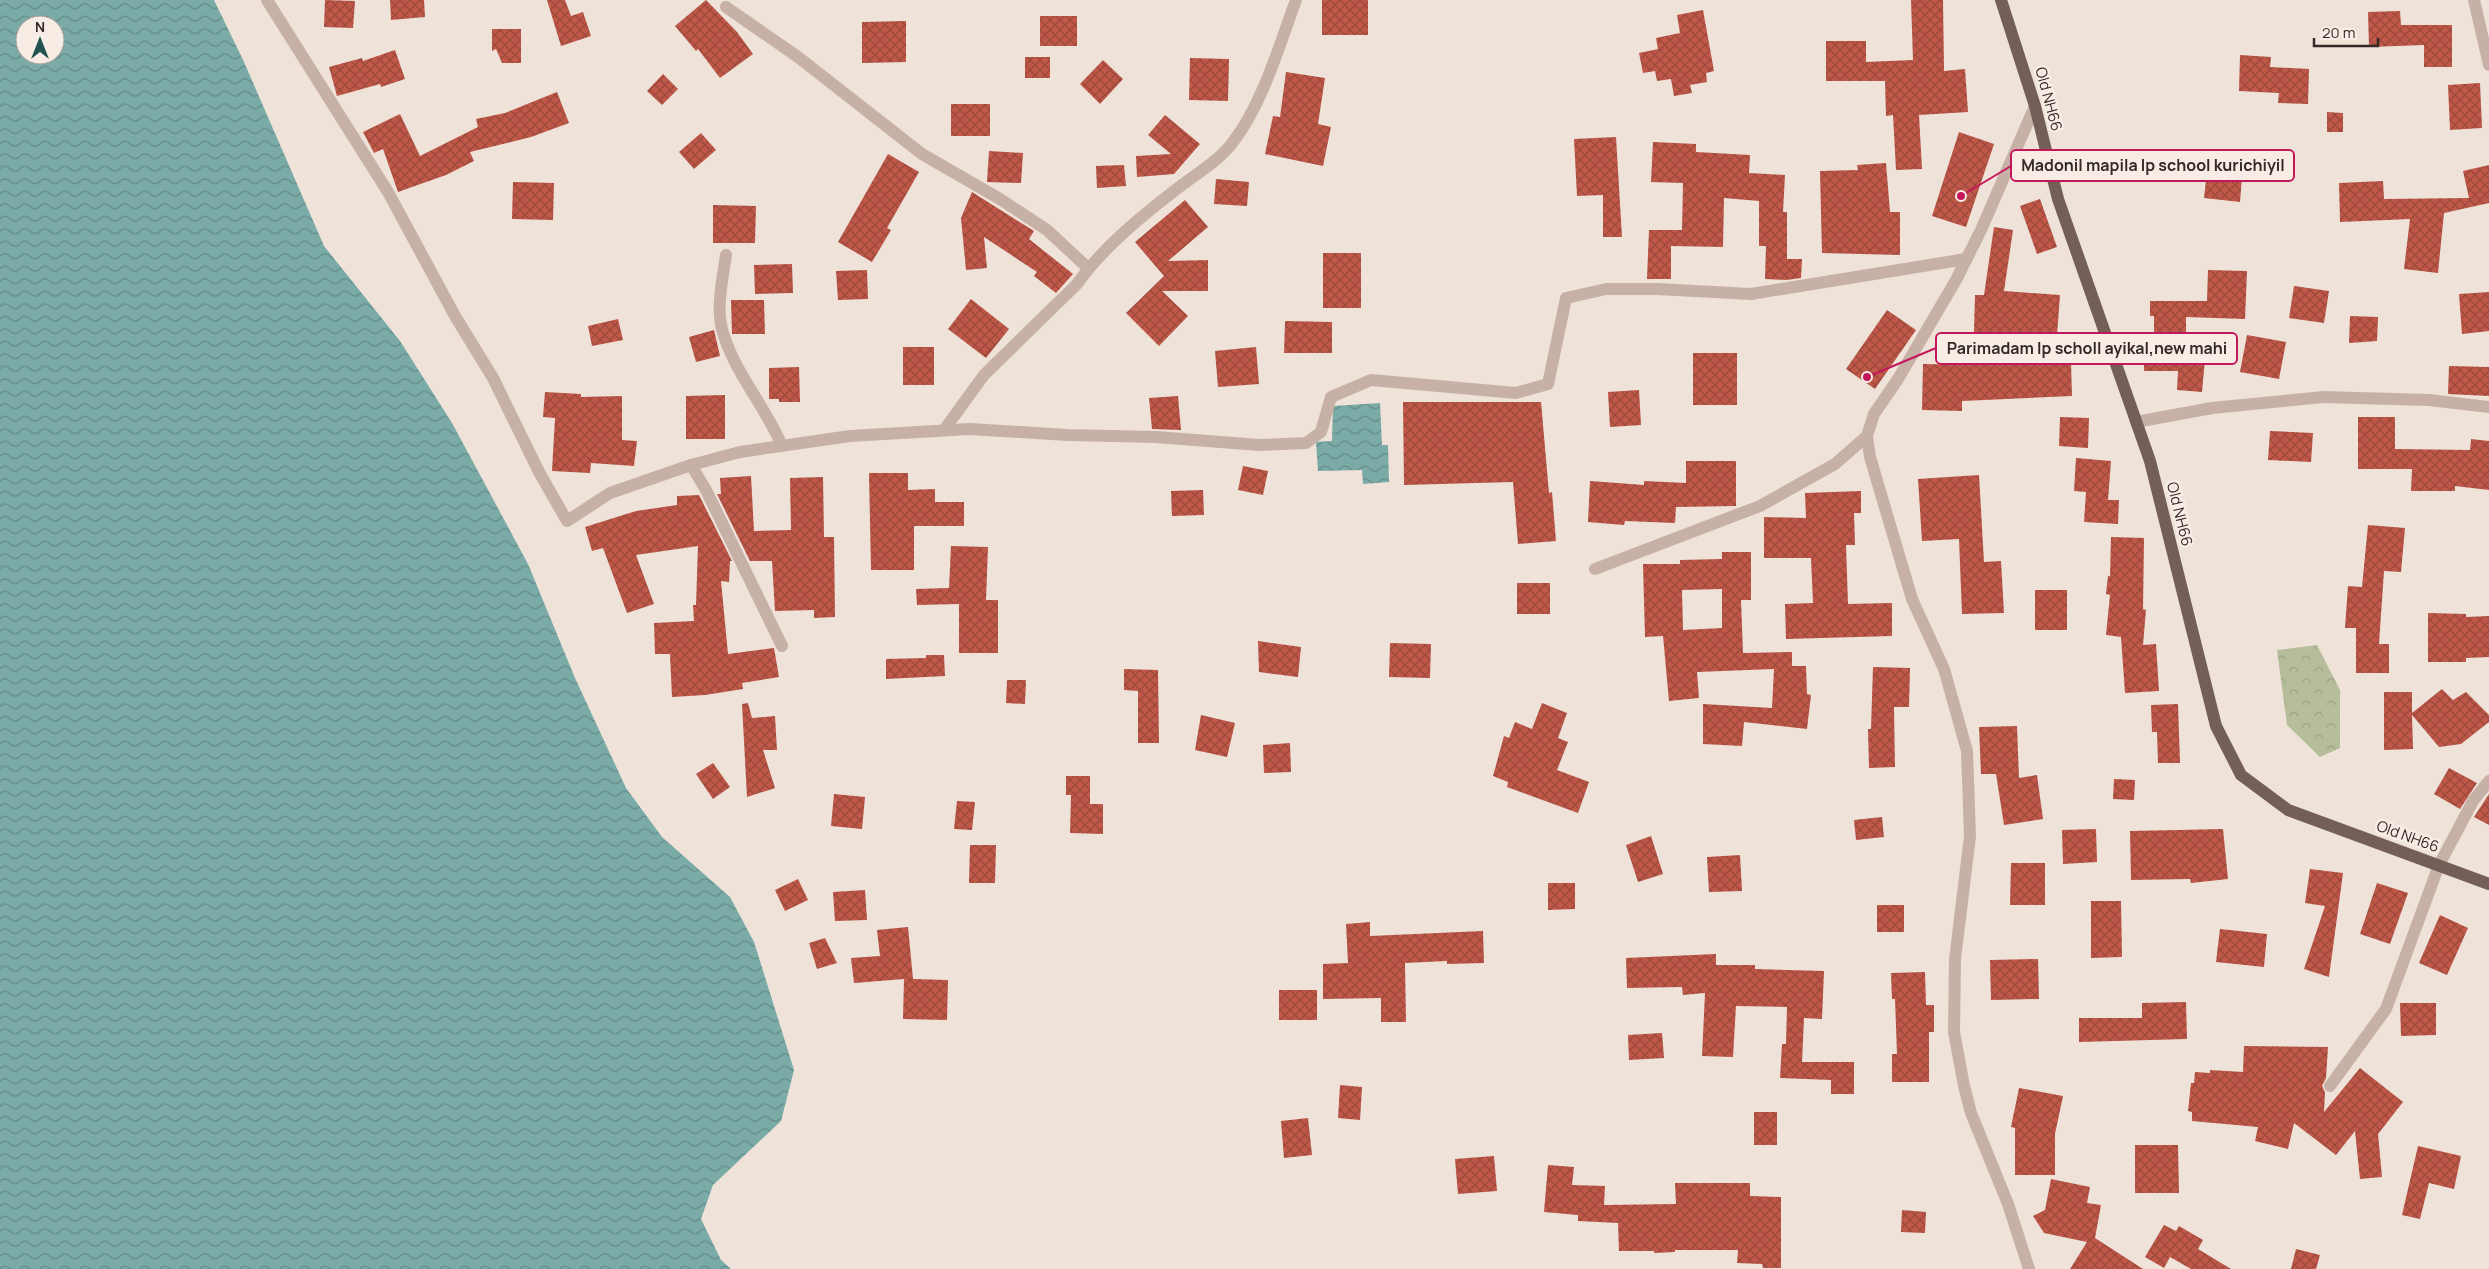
<svg xmlns="http://www.w3.org/2000/svg" width="2489" height="1269" font-family="Manrope,sans-serif">
  <style>
    .park { fill: url(#park-crowns) }
    .water { fill: url(#water-waves); fill-rule: evenodd }
    .building { fill: url(#building-cross-hatch); fill-rule: evenodd }
    .lines { fill: none; stroke-linecap: round; stroke-linejoin: round }
    .street { stroke: #c7b1a6; stroke-width: 12 }
    .primary { stroke: #745f58; stroke-width: 12 }
    .labels { text-anchor: middle; dominant-baseline: central; stroke-width: 5; stroke-linejoin: round; paint-order: stroke }
    .street-label { font-size: 15px; fill: #332926; stroke: #f8ede5 }
    .leader { fill: none; stroke: #c2185b; stroke-width: 2 }
    .callout-dot { fill: #c2185b; stroke: #f8ede5; stroke-width: 2 }
    .callout { fill: #f8ede5; stroke: #c2185b; stroke-width: 2 }
    .callout-label { font-size: 16px; text-anchor: middle; font-weight: bold; fill: #332926 }
  </style>
  <defs>
    <pattern id="park-crowns" width="20" height="18" patternUnits="userSpaceOnUse" patternTransform="scale(1.25)"><rect width="20" height="18" fill="#b5bd9a"/><path d="M2 6a3 3 0 1 1 6 0M12 15a3 3 0 1 1 6 0" fill="none" stroke="#9ca285"/></pattern>
    <pattern id="water-waves" width="16" height="10" patternUnits="userSpaceOnUse" patternTransform="scale(1.25)"><rect width="16" height="10" fill="#7aaba7"/><path d="M0 5q4-4 8 0t8 0" fill="none" stroke="#658b88"/></pattern>
    <pattern id="building-cross-hatch" width="8" height="8" patternUnits="userSpaceOnUse" patternTransform="scale(1.25)"><rect width="8" height="8" fill="#bf5848"/><path d="M0 0l8 8M0 8l8-8" fill="none" stroke="#9c493c"/></pattern>
  </defs>
  <rect width="100%" height="100%" fill="#efe2d9"/>
  <polygon class="park" points="2317,645 2340,690 2340,748 2320,757 2287,725 2277,650"/>
  <g class="water">
    <path d="M0,0H214L244,62L324,246L400,341L452,423L528,564L575,678L626,788L662,837L730,897L754,942L794,1070L781,1121L713,1185L701,1219L721,1260L731,1269H0ZM25,25H55V55H25Z"/>
    <polygon points="1380,403 1382,445 1388,445 1389,482 1363,484 1362,470 1318,471 1316,442 1332,441 1333,406"/>
  </g>
  <g class="building">
    <polygon points="325,0 355,1 353,28 324,27"/>
    <polygon points="390,0 424,0 425,17 391,20"/>
    <polygon points="547,0 565,0 571,16 583,12 591,36 561,46"/>
    <polygon points="706,0 737,32 753,54 720,78 698,49 696,51 675,26"/>
    <rect x="1322" y="0" width="46" height="35"/>
    <polygon points="1911,0 1943,0 1944,71 1965,69 1968,112 1919,115 1922,169 1896,170 1893,115 1886,116 1885,81 1826,81 1826,41 1866,41 1866,62 1913,60"/>
    <polygon points="1703,10 1714,71 1706,73 1707,82 1690,85 1692,93 1674,96 1671,79 1657,81 1655,71 1643,73 1639,53 1658,49 1656,38 1680,33 1677,15"/>
    <polygon points="2400,11 2401,25 2452,25 2452,67 2424,67 2424,45 2369,47 2368,12"/>
    <rect x="1040" y="16" width="37" height="30"/>
    <polygon points="906,21 906,62 862,63 862,22"/>
    <polygon points="492,29 521,29 521,63 502,63 496,49 492,51"/>
    <polygon points="395,50 405,79 381,87 380,84 337,96 329,67 362,58 363,61"/>
    <polygon points="2240,55 2271,57 2270,67 2309,69 2308,104 2278,103 2279,93 2239,91"/>
    <rect x="1025" y="57" width="25" height="21"/>
    <polygon points="1190,58 1229,59 1228,101 1189,100"/>
    <polygon points="1103,60 1123,79 1100,104 1080,84"/>
    <polygon points="1286,72 1325,78 1318,124 1331,127 1323,166 1265,154 1273,116 1280,117"/>
    <polygon points="663,74 678,89 662,105 647,91"/>
    <polygon points="2480,83 2482,128 2450,130 2448,85"/>
    <polygon points="557,92 569,123 531,137 470,152 474,161 446,175 398,192 383,149 374,153 363,132 400,114 420,156 478,127 476,119 505,113"/>
    <rect x="951" y="104" width="39" height="32"/>
    <polygon points="2327,112 2343,113 2343,132 2327,132"/>
    <polygon points="1165,115 1200,144 1174,174 1137,177 1136,156 1171,154 1148,135"/>
    <polygon points="1959,132 1994,144 1966,227 1932,216"/>
    <polygon points="701,133 716,150 694,169 679,152"/>
    <polygon points="1616,137 1622,237 1603,237 1603,195 1577,196 1574,139"/>
    <polygon points="1653,142 1696,144 1696,152 1750,155 1749,173 1785,175 1783,212 1787,212 1787,259 1802,259 1801,278 1786,280 1765,279 1766,246 1759,246 1759,201 1724,198 1723,247 1671,246 1671,279 1647,279 1649,230 1682,230 1683,183 1651,182"/>
    <polygon points="989,151 1023,153 1021,183 987,182"/>
    <polygon points="888,154 919,172 887,228 891,230 872,262 838,242"/>
    <polygon points="2208,162 2243,165 2240,202 2204,198"/>
    <polygon points="1886,163 1890,212 1900,212 1900,255 1822,253 1820,171 1858,170 1857,165"/>
    <polygon points="1124,165 1126,186 1097,188 1096,166"/>
    <polygon points="2489,165 2489,203 2444,213 2438,273 2404,269 2410,219 2340,222 2339,183 2383,181 2384,199 2469,198 2463,171"/>
    <polygon points="1216,179 1249,182 1247,206 1214,204"/>
    <polygon points="513,182 554,183 553,220 512,219"/>
    <polygon points="972,192 1034,231 1029,239 1073,274 1056,293 1034,276 1037,272 984,237 987,268 966,270 961,218"/>
    <polygon points="2040,199 2057,247 2037,254 2020,206"/>
    <polygon points="1185,200 1208,227 1168,261 1208,260 1208,291 1162,291 1188,316 1159,346 1126,313 1164,276 1135,242"/>
    <polygon points="713,205 756,206 755,243 713,243"/>
    <polygon points="1994,227 2013,230 2004,291 2060,295 2055,362 2071,362 2072,396 1962,401 1962,411 1922,410 1923,364 1973,365 1975,295 1984,295"/>
    <rect x="1323" y="253" width="38" height="55"/>
    <polygon points="792,264 793,293 755,294 754,265"/>
    <polygon points="867,270 868,299 838,300 836,271"/>
    <polygon points="2208,270 2247,271 2245,319 2186,317 2186,357 2205,359 2202,392 2177,390 2178,371 2144,371 2144,348 2154,348 2154,316 2150,316 2150,301 2207,301"/>
    <polygon points="2294,286 2329,291 2324,323 2289,318"/>
    <polygon points="2489,292 2489,331 2462,334 2459,294"/>
    <polygon points="971,299 1009,329 986,358 948,329"/>
    <polygon points="731,300 764,300 765,334 732,334"/>
    <polygon points="1887,310 1916,330 1875,389 1846,369"/>
    <polygon points="2350,316 2378,317 2377,341 2349,343"/>
    <polygon points="618,319 623,340 592,346 588,326"/>
    <polygon points="1285,321 1332,322 1332,353 1284,353"/>
    <polygon points="714,330 720,356 696,362 689,337"/>
    <polygon points="2247,335 2286,342 2279,379 2240,372"/>
    <rect x="903" y="347" width="31" height="38"/>
    <polygon points="1256,347 1259,384 1218,387 1215,351"/>
    <rect x="1693" y="353" width="44" height="52"/>
    <polygon points="2449,366 2489,367 2489,396 2448,394"/>
    <polygon points="799,367 800,402 779,402 779,399 769,399 769,368"/>
    <polygon points="1639,390 1641,425 1610,427 1608,392"/>
    <polygon points="545,392 581,394 581,397 622,396 622,440 637,441 634,466 591,463 590,473 552,471 555,418 543,417"/>
    <polygon points="725,395 725,439 686,439 686,396"/>
    <polygon points="1178,396 1181,430 1152,429 1149,398"/>
    <polygon points="1403,402 1541,402 1549,493 1552,492 1556,541 1518,544 1513,482 1404,485"/>
    <polygon points="2060,417 2089,418 2088,448 2059,446"/>
    <polygon points="2358,417 2395,417 2395,449 2470,450 2471,439 2489,441 2489,490 2455,486 2455,491 2411,491 2412,469 2358,469"/>
    <polygon points="2270,431 2313,433 2311,462 2268,460"/>
    <polygon points="2076,458 2111,461 2108,500 2119,500 2118,524 2084,522 2086,492 2074,491"/>
    <polygon points="1686,461 1736,461 1736,506 1676,507 1675,523 1625,521 1624,525 1588,522 1590,481 1644,485 1644,481 1686,483"/>
    <polygon points="1243,466 1268,471 1263,495 1238,490"/>
    <polygon points="869,473 908,473 908,490 935,489 935,502 964,502 964,526 914,526 914,570 871,570"/>
    <polygon points="1979,475 1984,562 2001,561 2004,613 1962,614 1959,539 1922,541 1918,479"/>
    <polygon points="751,476 754,531 791,530 790,478 823,477 824,537 834,537 835,617 814,618 814,610 775,611 772,561 750,561 717,494 721,494 720,478"/>
    <polygon points="1203,490 1204,515 1172,516 1171,491"/>
    <polygon points="1861,491 1861,513 1854,513 1855,545 1846,545 1848,604 1892,603 1892,636 1786,639 1785,604 1813,603 1811,558 1764,558 1764,517 1806,518 1805,493"/>
    <polygon points="699,495 732,561 730,561 729,582 721,581 728,654 774,648 779,677 742,683 743,689 705,695 672,697 670,654 655,654 654,623 694,621 693,605 696,605 698,546 636,555 654,604 627,613 603,548 592,551 585,527 636,511 677,505 677,496"/>
    <polygon points="2368,525 2405,528 2401,572 2384,571 2379,644 2389,644 2389,673 2356,673 2356,628 2345,628 2348,586 2362,587"/>
    <polygon points="2111,537 2144,538 2143,609 2146,610 2143,645 2156,644 2159,691 2125,693 2121,637 2106,635 2110,595 2106,594 2108,576 2110,576"/>
    <polygon points="951,546 988,547 986,600 998,600 998,653 959,653 959,604 917,605 916,589 949,588"/>
    <path d="M1722,552H1751V600H1741L1743,653L1792,652V666H1806L1807,694L1811,695L1807,729L1744,722L1742,746L1703,744V704L1772,708L1774,669L1697,672L1699,698L1669,701L1663,636L1645,637L1643,564H1680V560L1722,559ZM1722,589V628L1683,630L1682,590Z"/>
    <rect x="1517" y="583" width="33" height="31"/>
    <rect x="2035" y="590" width="32" height="40"/>
    <polygon points="2428,613 2466,614 2466,617 2489,616 2489,657 2466,658 2466,662 2428,662"/>
    <polygon points="1258,641 1301,647 1298,677 1259,672"/>
    <polygon points="1390,643 1431,644 1430,678 1389,677"/>
    <polygon points="926,655 944,655 945,676 886,679 886,659 926,658"/>
    <polygon points="1873,667 1910,668 1909,707 1894,707 1895,767 1869,768 1868,729 1871,729"/>
    <polygon points="1124,669 1158,670 1159,743 1138,743 1138,691 1124,690"/>
    <polygon points="1007,680 1026,680 1025,704 1006,703"/>
    <polygon points="2442,689 2453,700 2466,692 2489,715 2489,722 2461,744 2439,747 2412,715 2413,749 2384,750 2384,692 2412,692 2412,713"/>
    <polygon points="748,703 752,718 775,716 777,750 763,750 775,788 747,797 742,704"/>
    <polygon points="1542,703 1567,713 1558,738 1568,742 1557,770 1589,782 1578,813 1507,787 1508,782 1493,776 1504,736 1509,738 1515,722 1532,729"/>
    <polygon points="2178,704 2180,763 2158,763 2157,732 2152,732 2151,705"/>
    <polygon points="1201,715 1235,723 1227,757 1195,750"/>
    <polygon points="2017,726 2019,778 2037,775 2043,819 2004,825 1996,774 1981,774 1979,727"/>
    <polygon points="1290,743 1291,772 1264,773 1263,745"/>
    <polygon points="713,763 730,787 713,799 696,774"/>
    <polygon points="2449,768 2477,783 2460,809 2434,794"/>
    <polygon points="1066,776 1090,776 1090,804 1103,804 1103,834 1070,833 1071,795 1066,795"/>
    <polygon points="2114,779 2135,780 2134,800 2113,799"/>
    <polygon points="834,794 865,797 862,829 831,826"/>
    <polygon points="2489,794 2489,825 2474,817"/>
    <polygon points="957,801 975,802 972,830 954,829"/>
    <polygon points="1882,817 1884,837 1856,840 1854,820"/>
    <polygon points="2096,829 2097,862 2063,864 2062,830"/>
    <polygon points="2223,829 2228,879 2191,883 2190,879 2131,880 2130,831"/>
    <polygon points="1651,836 1663,874 1638,882 1626,845"/>
    <polygon points="970,845 996,845 995,883 969,883"/>
    <polygon points="1740,855 1742,891 1709,892 1707,857"/>
    <polygon points="2011,863 2045,863 2045,905 2010,905"/>
    <polygon points="2310,869 2343,873 2329,977 2304,969 2325,906 2305,903"/>
    <polygon points="798,879 808,900 785,911 775,890"/>
    <polygon points="1548,883 1575,883 1575,909 1548,910"/>
    <polygon points="2377,883 2408,893 2390,944 2360,934"/>
    <polygon points="865,890 867,920 835,921 833,892"/>
    <polygon points="2091,901 2121,901 2122,957 2091,958"/>
    <rect x="1877" y="905" width="27" height="27"/>
    <polygon points="2440,915 2468,928 2447,975 2419,963"/>
    <polygon points="1370,922 1370,936 1483,931 1484,963 1447,964 1447,961 1405,963 1406,1022 1381,1022 1381,998 1323,999 1323,964 1348,963 1346,924"/>
    <polygon points="908,927 913,979 948,980 947,1020 903,1019 904,979 854,983 851,958 880,956 877,930"/>
    <polygon points="2220,929 2267,934 2264,967 2216,962"/>
    <polygon points="825,938 837,963 817,969 809,943"/>
    <polygon points="1716,954 1716,965 1755,965 1755,969 1824,971 1822,1019 1804,1018 1802,1062 1854,1062 1854,1094 1831,1094 1831,1080 1780,1078 1782,1044 1786,1044 1787,1007 1736,1006 1733,1057 1702,1056 1705,993 1683,995 1682,987 1627,988 1626,958"/>
    <polygon points="2038,959 2039,999 1991,1000 1990,960"/>
    <polygon points="1925,972 1926,1005 1934,1005 1934,1032 1929,1032 1929,1082 1892,1082 1892,1054 1897,1054 1895,999 1892,999 1891,973"/>
    <rect x="1279" y="990" width="38" height="30"/>
    <polygon points="2186,1002 2187,1039 2079,1042 2079,1018 2142,1018 2142,1003"/>
    <polygon points="2400,1003 2436,1003 2436,1035 2401,1036"/>
    <polygon points="1662,1033 1664,1058 1629,1060 1628,1035"/>
    <polygon points="2244,1046 2328,1047 2326,1078 2322,1086 2325,1092 2324,1112 2360,1068 2403,1102 2378,1134 2382,1177 2360,1179 2355,1131 2336,1155 2294,1123 2288,1149 2255,1141 2258,1127 2192,1121 2192,1112 2188,1111 2191,1083 2194,1083 2195,1072 2210,1073 2210,1070 2243,1072"/>
    <polygon points="1340,1085 1362,1087 1360,1120 1338,1118"/>
    <polygon points="2019,1088 2063,1096 2055,1134 2055,1175 2015,1175 2015,1128 2011,1127"/>
    <rect x="1754" y="1112" width="23" height="33"/>
    <polygon points="1308,1118 1312,1155 1284,1158 1281,1121"/>
    <polygon points="2135,1145 2178,1145 2179,1193 2135,1193"/>
    <polygon points="2418,1146 2461,1156 2454,1189 2429,1183 2420,1219 2402,1215"/>
    <polygon points="1494,1156 1497,1191 1458,1194 1455,1159"/>
    <polygon points="1548,1165 1574,1167 1572,1185 1605,1186 1604,1205 1676,1204 1675,1183 1750,1183 1750,1196 1781,1197 1781,1268 1763,1268 1762,1264 1737,1263 1738,1250 1675,1250 1675,1252 1654,1253 1654,1251 1619,1251 1618,1223 1578,1221 1578,1215 1544,1212"/>
    <polygon points="2051,1179 2090,1187 2087,1203 2101,1205 2095,1238 2143,1269 2070,1269 2087,1242 2044,1233 2033,1216 2045,1210"/>
    <polygon points="1902,1210 1926,1212 1925,1233 1901,1232"/>
    <polygon points="2164,1225 2176,1231 2179,1226 2203,1240 2198,1249 2231,1269 2191,1269 2170,1257 2164,1268 2145,1257"/>
    <polygon points="2296,1249 2320,1255 2316,1269 2291,1269"/>
  </g>
  <g class="lines">
    <g class="street">
      <polyline points="267,0 388,192 455,316 493,378 539,472 567,521 610,493 691,465 740,452 850,436 970,429 1067,435 1156,437 1259,445 1306,443 1321,432 1331,397 1371,380 1516,393 1548,384 1566,298 1606,289 1657,289 1751,294 1966,259"/>
      <polyline points="2474,0 2489,65"/>
      <polyline points="726,7 798,57 922,154 1000,199 1047,230 1088,268"/>
      <path d="M726,255C723,277 717,302 721,325C731,369 765,405 782,446"/>
      <polyline points="2136,422 2212,408 2323,397 2429,400 2489,407"/>
      <path d="M944,430L984,375L1077,284C1103,247 1143,215 1178,188C1197,173 1219,161 1233,142C1263,103 1279,46 1296,0"/>
      <polyline points="691,465 706,490 782,646"/>
      <polyline points="1595,569 1760,506 1835,464 1867,436"/>
      <polyline points="2330,1086 2386,1009 2439,865 2473,801 2489,781"/>
      <polyline points="2029,1269 2008,1204 1971,1113 1964,1086 1954,1032 1955,959 1970,836 1967,751 1944,669 1912,599 1870,457 1867,436 1874,414 1898,379 1956,280 1981,230 2035,106"/>
    </g>
    <polyline class="primary" points="2001,0 2035,106 2058,199 2150,461 2216,726 2241,775 2288,810 2489,884"/>
  </g>
  <g class="labels">
    <g class="street-label">
      <text transform="translate(2049 99) rotate(75)">Old NH66</text>
      <text transform="translate(2180 514) rotate(76)">Old NH66</text>
      <text transform="translate(2408 836) rotate(20)">Old NH66</text>
    </g>
  </g>
  <path class="leader" d="M1961 196L2011 166M1867 377L1936 348"/>
  <g class="callout-dot">
    <circle cx="1961" cy="196" r="5"/>
    <circle cx="1867" cy="377" r="5"/>
  </g>
  <g class="callout">
    <rect x="2011" y="150" width="283" height="31" rx="5"/>
    <rect x="1936" y="333" width="301" height="31" rx="5"/>
  </g>
  <g class="callout-label">
    <text x="2153" y="171">Madonil mapila lp school kurichiyil</text>
    <text x="2087" y="354">Parimadam lp scholl ayikal,new mahi</text>
  </g>
  <g transform="translate(40 40)"><circle r="24" fill="#f8ede5" stroke="#a99f99"/>
  <path d="M0-4L9 19L0 12L-9 19Z" fill="#1f5250"/>
  <text y="-8" font-size="14" font-weight="bold" text-anchor="middle" fill="#332926">N</text>
  </g>
  <path d="M2314 38v8h64v-8" fill="none" stroke="#332926" stroke-width="2.5"/>
  <text x="2322" y="38" font-size="15" fill="#332926" stroke="#f8ede5" stroke-width="4" paint-order="stroke">20 m</text>
</svg>
